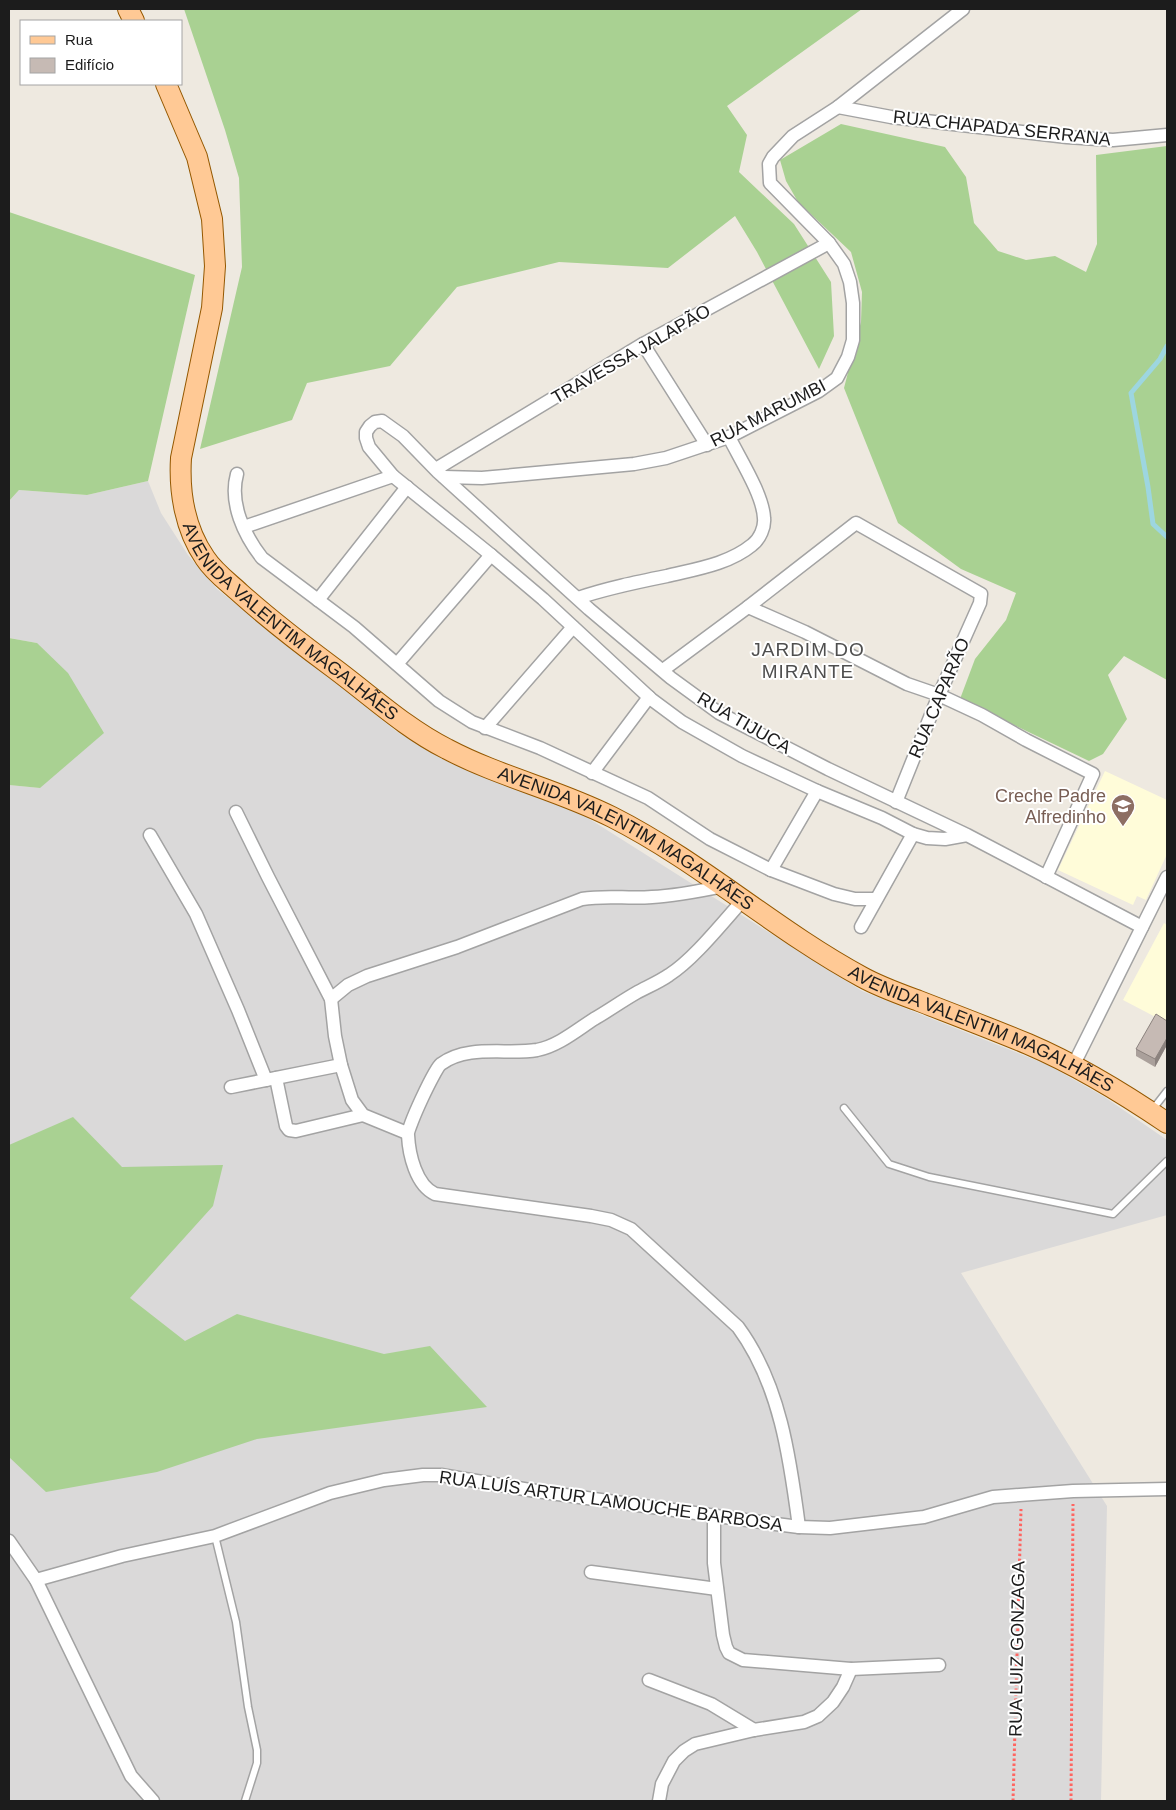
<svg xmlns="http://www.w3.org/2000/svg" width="1176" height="1810" font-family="Arial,sans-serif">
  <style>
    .residential { fill: #dad9d9 }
    .education { fill: #fffcd9 }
    .forest { fill: #a9d192 }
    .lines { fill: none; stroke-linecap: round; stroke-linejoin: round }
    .stream { stroke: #9dd6e0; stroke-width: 5 }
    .lane-casing { stroke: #a3a3a3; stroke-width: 9 }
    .street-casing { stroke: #a3a3a3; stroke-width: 15 }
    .primary-casing { stroke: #945800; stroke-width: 22 }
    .path { stroke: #ff6561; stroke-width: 3; stroke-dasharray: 2.5 2.5; stroke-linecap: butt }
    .lane { stroke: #fff; stroke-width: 6 }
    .street { stroke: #fff; stroke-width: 12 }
    .primary { stroke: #ffc995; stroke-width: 20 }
    .wall { fill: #aaa09b }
    .shaded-wall { fill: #8b827e }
    .building { fill: #c6bab4; stroke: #8b827e }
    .labels { text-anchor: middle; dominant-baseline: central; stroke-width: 4; stroke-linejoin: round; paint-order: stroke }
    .street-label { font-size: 18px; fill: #1c1c1c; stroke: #fff }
    .education-label { font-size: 18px; fill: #785e54; stroke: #fff; text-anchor: end }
    .neighbourhood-label { font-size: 19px; letter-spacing: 1px; fill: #4f4f4f; stroke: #fff }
  </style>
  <rect width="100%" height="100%" fill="#eee9e0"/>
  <polygon class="residential" points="148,481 161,513 188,555 217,589 396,731 444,760 580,813 862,991 1048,1065 1103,1096 1167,1140 1167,1215 961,1273 1107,1506 1101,1801 9,1801 9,785 40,788 37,643 9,638 9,501 19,490 87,495"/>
  <g class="education">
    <polygon points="1105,771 1167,800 1167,854 1146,900 1137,896 1133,905 1058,870"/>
    <polygon points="1164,923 1167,925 1167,1023 1123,1000"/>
  </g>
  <g class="forest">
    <polygon points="184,9 862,9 727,106 747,135 739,172 794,224 831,282 834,336 819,369 757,252 735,216 668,268 559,262 457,287 390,366 307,383 292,420 200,449 242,267 239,178 225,130"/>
    <polygon points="841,124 945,147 966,177 974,223 998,251 1026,260 1055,256 1086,272 1097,244 1096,155 1167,146 1167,680 1124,656 1108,675 1127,719 1103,754 1089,761 960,699 975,659 1006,620 1016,593 961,569 898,523 844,388 861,322 862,292 851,252 798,202 786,181 780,160"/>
    <polygon points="9,212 195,275 148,481 87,495 19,490 9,501"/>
    <polygon points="9,638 37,643 68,673 104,733 40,788 9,785"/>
    <polygon points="73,1117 122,1167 223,1165 213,1206 130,1298 185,1341 237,1314 384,1354 430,1346 487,1407 257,1439 157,1472 46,1492 9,1457 9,1145"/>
  </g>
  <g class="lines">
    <polyline class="stream" points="1167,346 1160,359 1131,393 1148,487 1153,524 1167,537"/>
    <g class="lane-casing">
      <g id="lane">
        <polyline points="844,1108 889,1164 929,1177 1113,1214 1167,1161"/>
        <polyline points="1153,1109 1167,1091"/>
        <polyline points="215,1536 236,1622 248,1707 257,1750 257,1763 245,1801"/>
      </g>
    </g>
    <g class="street-casing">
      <g id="street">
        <polyline points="838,107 891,117 1067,137 1113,140 1167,135"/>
        <polyline points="643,344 707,445"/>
        <polyline points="436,469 643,344 829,243"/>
        <path d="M237,474C229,503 244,535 262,558L354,627L439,701L472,722L540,748L648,798L710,839L771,870L834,894L855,899H876"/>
        <polyline points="444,477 482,478 634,464 666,458 729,437 819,391 837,378 848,357 853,340 853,303 850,282 844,264 829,243 770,183 769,164 773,157 793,136 838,107 963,9"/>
        <polyline points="244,527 393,476"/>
        <path d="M578,598C607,588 637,582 667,576C696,569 729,564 752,545C760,539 765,527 764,518C763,495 740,459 729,437"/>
        <polyline points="318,600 407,487"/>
        <polyline points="748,607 805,632 907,684 939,695 982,715 1026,740 1093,774 1046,877"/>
        <polyline points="397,664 491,555"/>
        <polyline points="663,670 748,607 856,523 981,594 980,603 939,695 896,802"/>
        <polyline points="485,728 573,627"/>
        <polyline points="592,773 649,697"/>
        <polyline points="236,812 268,877 331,999 335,1036 341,1065 352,1100 363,1115 407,1133"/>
        <polyline points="150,835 196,914 238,1010 266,1080"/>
        <polyline points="967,835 945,839 927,838 913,834 882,818 817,791 742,756 682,722 651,699 543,599 491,555 393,476 369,447 366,438 366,432 370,426 375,422 382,421 403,436 438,472 589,609 671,678 719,713 828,769 967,835 1142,927"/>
        <polyline points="771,870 817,791"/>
        <path d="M743,900C723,922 694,959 669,975C659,982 647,987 636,993C622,1001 608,1011 594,1019C577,1030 558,1046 537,1050C507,1055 468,1044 441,1064C435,1068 407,1128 408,1135C409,1155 416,1185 435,1194L591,1216L611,1220L631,1229L738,1327C780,1384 790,1458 799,1527"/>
        <polyline points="861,927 913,834"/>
        <path d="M331,999L348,985L367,976L457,947L582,899C606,895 628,899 652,897C676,896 700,891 724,886"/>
        <polyline points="1073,1066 1167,877"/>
        <polyline points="276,1078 286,1126 289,1130 296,1131 363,1115"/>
        <polyline points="231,1087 341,1065"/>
        <polyline points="714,1515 714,1563 723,1635 726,1647 729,1653 743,1660 851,1669 939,1665"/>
        <polyline points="9,1541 36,1580 131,1776 153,1801"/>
        <polyline points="591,1572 717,1589"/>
        <polyline points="36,1580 122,1556 215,1536 330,1493 384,1480 423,1475 441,1475 536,1491 768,1523 799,1527 830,1528 924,1517 993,1497 1073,1491 1167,1489"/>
        <polyline points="649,1680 711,1704 754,1730"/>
        <polyline points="659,1801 662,1784 674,1761 684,1751 695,1744 754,1730 804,1722 818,1716 833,1702 843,1687 851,1669"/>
      </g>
    </g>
    <g class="primary-casing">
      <g id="primary">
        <polyline points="128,9 134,21"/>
        <path id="s1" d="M166,84L197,157L212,219L215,266L212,308L181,458C179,492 185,529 205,558C214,572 228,582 240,593C269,619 300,643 331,666C369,694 405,728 447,749C500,777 559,790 612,817C701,862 775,930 862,977C880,987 900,994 919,1001C955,1015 992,1029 1028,1044C1077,1065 1123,1093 1167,1123"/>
      </g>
    </g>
    <g class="path">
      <polyline points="1013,1801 1021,1509"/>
      <polyline points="1071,1801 1073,1504"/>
    </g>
    <use href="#lane" class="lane"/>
    <use href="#street" class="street"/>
    <use href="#primary" class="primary"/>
  </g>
  <polygon class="wall" points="1167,1021 1167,1045 1155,1067 1136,1056 1136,1049"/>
  <polygon class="shaded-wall" points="1167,1038 1167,1045 1155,1067 1155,1059"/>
  <polygon class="building" points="1156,1014 1167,1021 1167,1038 1155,1059 1136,1049"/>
  <defs>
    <g id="school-pin" transform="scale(1.25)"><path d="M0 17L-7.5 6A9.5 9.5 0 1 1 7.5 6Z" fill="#8d6e63" stroke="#fff"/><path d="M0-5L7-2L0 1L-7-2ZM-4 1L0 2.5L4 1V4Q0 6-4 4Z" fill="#fff"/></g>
  </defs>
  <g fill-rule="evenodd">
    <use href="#school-pin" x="1123" y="806"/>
  </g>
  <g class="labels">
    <g class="street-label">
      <text transform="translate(1002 128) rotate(6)">RUA CHAPADA SERRANA</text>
      <text transform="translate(631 354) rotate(-30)">TRAVESSA JALAPÃO</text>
      <text transform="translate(768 413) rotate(-27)">RUA MARUMBI</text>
      <text stroke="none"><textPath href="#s1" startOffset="595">AVENIDA VALENTIM MAGALHÃES</textPath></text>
      <text transform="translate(939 698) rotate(-67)">RUA CAPARÃO</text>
      <text transform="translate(744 723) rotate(30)">RUA TIJUCA</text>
      <text stroke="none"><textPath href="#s1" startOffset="1000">AVENIDA VALENTIM MAGALHÃES</textPath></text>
      <text stroke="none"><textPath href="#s1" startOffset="1405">AVENIDA VALENTIM MAGALHÃES</textPath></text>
      <text transform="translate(611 1501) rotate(8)">RUA LUÍS ARTUR LAMOUCHE BARBOSA</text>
      <text transform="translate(1017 1649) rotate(-89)">RUA LUIZ GONZAGA</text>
    </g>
    <g class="education-label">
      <text x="1106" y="796">Creche Padre<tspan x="1106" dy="21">Alfredinho</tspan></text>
    </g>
    <g class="neighbourhood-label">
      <text x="808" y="649">JARDIM DO<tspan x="808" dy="22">MIRANTE</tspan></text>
    </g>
  </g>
  <rect width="1176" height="1810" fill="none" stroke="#1c1c1c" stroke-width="20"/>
  <rect x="20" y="20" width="162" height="65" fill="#ffffff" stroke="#a4a4a4"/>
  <rect x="30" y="36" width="25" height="8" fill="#ffc995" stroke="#a4a4a4"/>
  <text x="65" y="45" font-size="15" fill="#1c1c1c">Rua</text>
  <rect x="30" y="58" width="25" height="15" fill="#c6bab4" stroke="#a4a4a4"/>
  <text x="65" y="70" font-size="15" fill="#1c1c1c">Edifício</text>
</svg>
